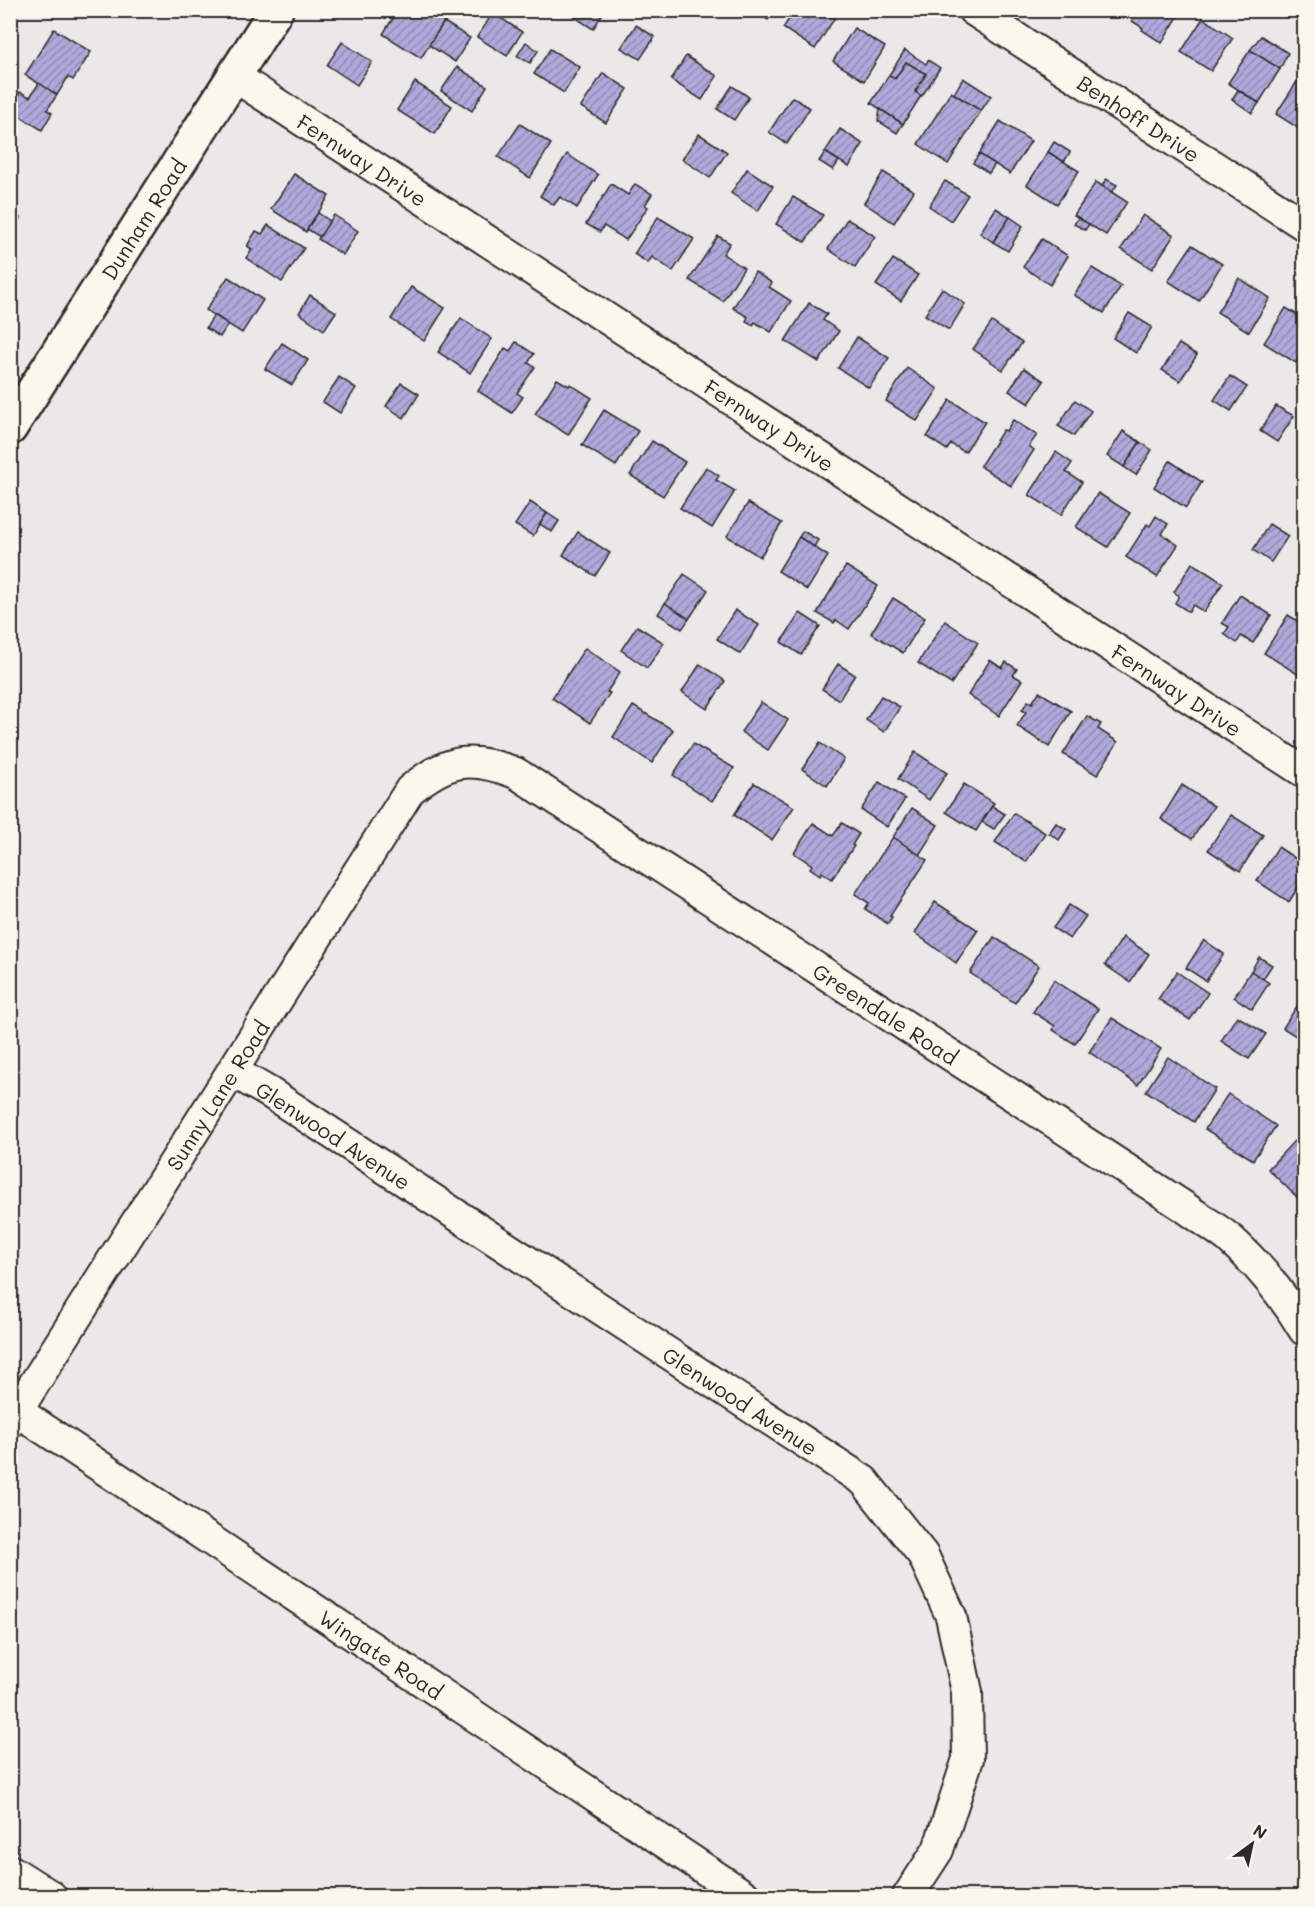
<svg xmlns="http://www.w3.org/2000/svg" width="1315" height="1907" font-family="Mali,sans-serif">
  <style>
    .building { fill: url(#building-hatch); stroke: #2b2b2b; stroke-width: 1.5 }
    .lines { fill: none; stroke-linecap: round; stroke-linejoin: round }
    .minor-casing { stroke: #2b2b2b; stroke-width: 34 }
    .tertiary-casing { stroke: #2b2b2b; stroke-width: 38 }
    .minor { stroke: #fbf7ec; stroke-width: 30 }
    .tertiary { stroke: #fbf7ec; stroke-width: 33 }
    .labels { text-anchor: middle; dominant-baseline: central; stroke-width: 4.5; stroke-linejoin: round; paint-order: stroke }
    .street-label { font-size: 21px; fill: #2b2b2b; stroke: #fbf7ec }
  </style>
  <defs>
    <pattern id="building-hatch" width="6" height="6" patternUnits="userSpaceOnUse" patternTransform="scale(1.5)"><rect width="6" height="6" fill="#b0aadb"/><path d="M-1 1l2-2M0 6l6-6M5 7l2-2" fill="none" stroke="#8f8bb2"/></pattern>
  </defs>
  <rect width="100%" height="100%" fill="#ece8e9"/>
  <filter id="ink" filterUnits="userSpaceOnUse"><feTurbulence type="fractalNoise" baseFrequency=".0167" numOctaves="2"/><feDisplacementMap in="SourceGraphic" scale="12" xChannelSelector="R" yChannelSelector="G"/><feConvolveMatrix kernelMatrix="1 2 1 2 8 2 1 2 1" color-interpolation-filters="sRGB"/></filter>
  <g filter="url(#ink)">
    <g class="building">
      <polygon points="398,10 426,10 444,22 421,58 383,34"/>
      <polygon points="564,10 605,10 593,29"/>
      <polygon points="753,10 774,10 768,20"/>
      <polygon points="795,10 827,10 836,16 815,49 783,28"/>
      <polygon points="1139,10 1182,10 1162,43 1142,30 1143,28 1132,21"/>
      <polygon points="493,13 522,32 507,56 477,37"/>
      <polygon points="1203,18 1233,38 1211,71 1181,52"/>
      <polygon points="444,22 470,38 455,62 429,45"/>
      <polygon points="636,25 655,37 640,59 621,48"/>
      <polygon points="854,28 885,47 864,81 833,61"/>
      <polygon points="54,29 91,52 73,80 68,77 57,95 25,75"/>
      <polygon points="1261,36 1288,53 1280,69 1250,50"/>
      <polygon points="342,42 372,62 357,85 327,65"/>
      <polygon points="526,42 538,51 530,63 517,56"/>
      <polygon points="550,49 580,67 564,93 534,74"/>
      <polygon points="905,50 926,64 928,60 940,68 922,96 915,92 926,74 906,62 895,79 889,75"/>
      <polygon points="1250,50 1280,69 1259,103 1228,83"/>
      <polygon points="686,56 717,76 702,100 671,80"/>
      <polygon points="906,62 926,74 915,92 921,96 903,124 871,103 889,75 895,79"/>
      <polygon points="457,67 487,86 472,111 441,91"/>
      <polygon points="603,73 628,89 606,123 581,107"/>
      <polygon points="963,78 991,96 981,111 954,94"/>
      <polygon points="1298,80 1304,84 1304,132 1276,114"/>
      <polygon points="415,82 452,106 435,134 397,110"/>
      <polygon points="39,83 57,95 47,110 52,113 42,130 10,110 20,92 30,97"/>
      <polygon points="732,86 749,97 734,120 717,109"/>
      <polygon points="1238,90 1259,103 1252,113 1232,99"/>
      <polygon points="951,92 981,111 948,164 918,144"/>
      <polygon points="792,97 810,108 787,144 769,132"/>
      <polygon points="880,109 903,124 897,133 878,121"/>
      <polygon points="1000,121 1031,141 1010,174 979,154"/>
      <polygon points="520,124 551,144 530,178 498,157"/>
      <polygon points="840,129 863,144 849,167 825,152"/>
      <polygon points="699,134 727,152 710,178 682,159"/>
      <polygon points="1054,142 1070,152 1064,162 1048,152"/>
      <polygon points="825,152 839,161 833,170 819,161"/>
      <polygon points="1048,152 1079,171 1057,204 1027,185"/>
      <polygon points="567,154 598,175 577,208 560,197 554,205 540,196"/>
      <polygon points="979,154 995,164 989,173 973,163"/>
      <polygon points="747,169 773,186 758,211 731,193"/>
      <polygon points="883,172 914,191 894,223 864,203"/>
      <polygon points="294,174 329,196 306,232 271,209"/>
      <polygon points="1106,179 1117,185 1112,192 1102,186"/>
      <polygon points="945,181 968,195 951,221 929,206"/>
      <polygon points="1096,182 1127,202 1106,235 1074,215"/>
      <polygon points="611,184 628,195 635,184 652,194 645,205 648,207 626,240 604,226 600,232 586,224"/>
      <polygon points="793,197 823,215 805,242 776,224"/>
      <polygon points="996,208 1010,217 993,242 980,233"/>
      <polygon points="10,212 20,218 13,229 18,232 10,244"/>
      <polygon points="318,213 330,221 320,237 307,229"/>
      <polygon points="334,215 358,231 343,255 318,239"/>
      <polygon points="1143,215 1174,235 1152,269 1121,249"/>
      <polygon points="658,217 694,239 673,271 652,257 648,263 634,254"/>
      <polygon points="1010,217 1023,226 1008,251 993,242"/>
      <polygon points="1078,218 1089,224 1085,230 1074,224"/>
      <polygon points="847,219 875,236 855,267 828,249"/>
      <polygon points="268,225 304,248 282,282 246,258 252,249 247,246 256,231 262,234"/>
      <polygon points="718,236 730,243 723,254 744,268 723,301 689,280"/>
      <polygon points="1042,239 1068,256 1050,285 1023,267"/>
      <polygon points="1192,245 1222,264 1199,301 1168,281"/>
      <polygon points="893,259 918,275 901,301 876,285"/>
      <polygon points="1092,268 1121,286 1104,313 1074,295"/>
      <polygon points="755,272 772,283 769,287 791,301 771,332 755,322 753,325 746,321 748,317 733,308"/>
      <polygon points="228,277 263,300 242,333 206,310"/>
      <polygon points="1239,278 1270,298 1249,332 1217,312"/>
      <polygon points="411,287 445,308 424,341 391,319"/>
      <polygon points="942,288 965,304 949,330 925,315"/>
      <polygon points="310,295 336,312 324,330 299,313"/>
      <polygon points="809,303 827,314 823,320 839,331 819,362 785,341"/>
      <polygon points="1286,308 1299,316 1300,313 1304,316 1304,350 1296,363 1264,343"/>
      <polygon points="1129,313 1152,327 1136,353 1113,338"/>
      <polygon points="214,315 228,324 220,337 206,328"/>
      <polygon points="461,318 492,339 470,373 438,352"/>
      <polygon points="992,322 1022,343 1003,370 973,349"/>
      <polygon points="857,337 889,358 869,388 838,368"/>
      <polygon points="516,342 534,354 528,363 535,367 517,393 523,397 512,413 478,391 505,348 510,351"/>
      <polygon points="282,343 308,360 292,385 265,369"/>
      <polygon points="1179,344 1197,355 1180,381 1162,370"/>
      <polygon points="907,368 938,389 917,421 886,401"/>
      <polygon points="1024,368 1044,381 1029,404 1009,391"/>
      <polygon points="1230,376 1247,387 1231,411 1214,400"/>
      <polygon points="339,377 356,388 340,413 323,402"/>
      <polygon points="557,379 569,386 570,384 592,398 568,435 535,414"/>
      <polygon points="401,383 419,394 404,418 386,406"/>
      <polygon points="950,400 985,422 965,452 951,444 947,450 927,437"/>
      <polygon points="1075,400 1091,411 1074,436 1058,426"/>
      <polygon points="1276,406 1294,416 1277,442 1260,431"/>
      <polygon points="604,410 638,431 616,466 582,445"/>
      <polygon points="1013,420 1037,435 1029,446 1034,450 1011,486 980,466 1003,430 1006,431"/>
      <polygon points="1123,431 1140,442 1124,467 1107,456"/>
      <polygon points="652,441 685,462 663,496 630,475"/>
      <polygon points="1140,442 1152,450 1136,475 1124,467"/>
      <polygon points="1056,452 1072,463 1066,472 1082,482 1061,515 1029,495"/>
      <polygon points="1170,461 1202,482 1186,508 1154,487"/>
      <polygon points="706,467 719,476 716,480 735,491 712,528 680,508"/>
      <polygon points="1098,493 1130,513 1108,547 1076,527"/>
      <polygon points="530,502 547,513 533,536 515,525"/>
      <polygon points="748,503 782,523 760,557 727,536"/>
      <polygon points="547,513 559,521 552,532 540,524"/>
      <polygon points="1156,516 1168,524 1162,534 1178,545 1157,577 1126,557 1147,524 1150,526"/>
      <polygon points="1269,524 1288,536 1271,562 1253,550"/>
      <polygon points="803,531 818,540 814,547 799,537"/>
      <polygon points="578,532 610,553 595,576 563,555"/>
      <polygon points="799,537 828,556 807,590 778,571"/>
      <polygon points="1192,563 1223,583 1204,612 1193,605 1189,612 1175,603 1179,596 1174,592"/>
      <polygon points="846,566 878,586 849,629 836,620 834,623 817,613"/>
      <polygon points="684,574 708,590 689,619 665,603"/>
      <polygon points="1240,595 1271,615 1253,643 1241,636 1237,643 1224,634 1229,627 1222,623"/>
      <polygon points="893,598 925,618 903,653 871,633"/>
      <polygon points="665,603 689,619 682,629 658,614"/>
      <polygon points="735,610 759,625 740,654 717,639"/>
      <polygon points="800,613 820,626 801,655 781,642"/>
      <polygon points="1288,615 1304,625 1302,629 1304,631 1304,667 1299,675 1264,653"/>
      <polygon points="945,621 978,643 951,684 918,663"/>
      <polygon points="637,626 664,643 647,668 621,650"/>
      <polygon points="585,648 620,672 607,692 610,693 590,723 552,698"/>
      <polygon points="990,660 1002,668 1006,662 1017,669 1013,675 1022,680 999,716 968,695"/>
      <polygon points="700,664 725,681 707,709 682,692"/>
      <polygon points="838,664 855,675 839,700 822,689"/>
      <polygon points="1039,692 1071,711 1049,747 1017,726 1026,712 1022,710 1028,701 1032,703"/>
      <polygon points="881,696 900,707 884,732 866,720"/>
      <polygon points="761,702 788,720 768,750 741,732"/>
      <polygon points="633,706 673,730 652,763 613,737"/>
      <polygon points="1087,716 1101,724 1098,729 1118,742 1097,775 1063,754"/>
      <polygon points="820,743 844,759 827,786 802,769"/>
      <polygon points="693,744 734,768 712,801 673,775"/>
      <polygon points="915,752 947,773 929,800 898,779"/>
      <polygon points="879,782 905,799 887,827 861,810"/>
      <polygon points="754,783 794,807 772,840 734,815"/>
      <polygon points="964,784 994,803 976,831 946,812"/>
      <polygon points="1182,785 1214,806 1192,839 1161,819"/>
      <polygon points="992,806 1005,814 994,829 982,822"/>
      <polygon points="912,808 938,825 919,855 893,837"/>
      <polygon points="1014,813 1045,833 1026,862 995,842"/>
      <polygon points="1231,815 1263,835 1240,871 1208,850"/>
      <polygon points="813,823 833,836 842,823 859,834 852,845 854,846 832,879 822,872 820,875 810,868 812,865 794,853"/>
      <polygon points="1056,823 1066,829 1059,840 1049,833"/>
      <polygon points="893,837 927,860 890,916 892,917 888,924 865,909 869,903 855,894"/>
      <polygon points="1278,847 1304,864 1304,878 1289,902 1257,881"/>
      <polygon points="935,902 978,930 956,963 915,933"/>
      <polygon points="1069,905 1086,916 1070,939 1053,928"/>
      <polygon points="994,937 1039,966 1015,1003 970,973"/>
      <polygon points="1123,937 1149,954 1130,982 1105,965"/>
      <polygon points="1204,940 1224,954 1206,981 1186,968"/>
      <polygon points="1259,957 1272,965 1263,979 1251,971"/>
      <polygon points="1251,971 1269,983 1252,1009 1234,997"/>
      <polygon points="1177,972 1208,993 1190,1020 1158,999"/>
      <polygon points="1054,980 1098,1009 1075,1044 1053,1030 1055,1026 1033,1012"/>
      <polygon points="1299,1003 1304,1006 1304,1041 1283,1028"/>
      <polygon points="1237,1016 1266,1034 1249,1059 1221,1041"/>
      <polygon points="1112,1018 1161,1049 1138,1085 1089,1052"/>
      <polygon points="1168,1057 1215,1089 1194,1122 1146,1091"/>
      <polygon points="1228,1094 1276,1126 1253,1160 1205,1129"/>
      <polygon points="1294,1141 1304,1151 1304,1204 1268,1169"/>
    </g>
    <g class="lines">
      <g class="minor-casing">
        <g id="minor">
          <path id="s1" d="M973,10L1304,225"/>
          <path id="s2" d="M234,76L1304,772"/>
          <path id="s3" d="M232,1071L270,1093L864,1481L923,1555L951,1616L967,1692L968,1759L938,1850L908,1896"/>
          <path id="s4" d="M17,1411L745,1896"/>
          <path id="s5" d="M10,1422L410,790C448,758 471,756 516,773L1183,1206C1198,1217 1215,1227 1230,1239C1260,1266 1284,1296 1304,1330"/>
          <polyline points="10,1870 51,1896"/>
        </g>
      </g>
      <g class="tertiary-casing">
        <g id="tertiary">
          <path id="s6" d="M10,428L276,10"/>
        </g>
      </g>
      <use href="#minor" class="minor"/>
      <use href="#tertiary" class="tertiary"/>
    </g>
  </g>
  <g class="labels">
    <g class="street-label">
      <text stroke="none"><textPath href="#s1" startOffset="198">Benhoff Drive</textPath></text>
      <text stroke="none"><textPath href="#s2" startOffset="153">Fernway Drive</textPath></text>
      <text stroke="none"><textPath href="#s6" startOffset="248">Dunham Road</textPath></text>
      <text stroke="none"><textPath href="#s2" startOffset="639">Fernway Drive</textPath></text>
      <text stroke="none"><textPath href="#s2" startOffset="1125">Fernway Drive</textPath></text>
      <text stroke="none"><textPath href="#s5" startOffset="1304">Greendale Road</textPath></text>
      <text stroke="none"><textPath href="#s5" startOffset="387">Sunny Lane Road</textPath></text>
      <text stroke="none"><textPath href="#s3" startOffset="120">Glenwood Avenue</textPath></text>
      <text stroke="none"><textPath href="#s3" startOffset="606">Glenwood Avenue</textPath></text>
      <text stroke="none"><textPath href="#s4" startOffset="438">Wingate Road</textPath></text>
    </g>
  </g>
  <rect width="1315" height="1907" fill="none" stroke="#fbf7ec" stroke-width="36"/>
  <rect x="18" y="18" width="1279" height="1871" fill="none" stroke="#2b2b2b" stroke-width="2" filter="url(#ink)"/>
  <g transform="translate(1252 1844) rotate(33)" stroke="#fbf7ec" stroke-width="4.5" paint-order="stroke">
  <path d="M0-4.5L10 22L0 15L-10 22Z" fill="#2b2b2b"/>
  <text y="-9" font-size="16" font-weight="bold" text-anchor="middle" fill="#2b2b2b">N</text>
  </g>
</svg>
